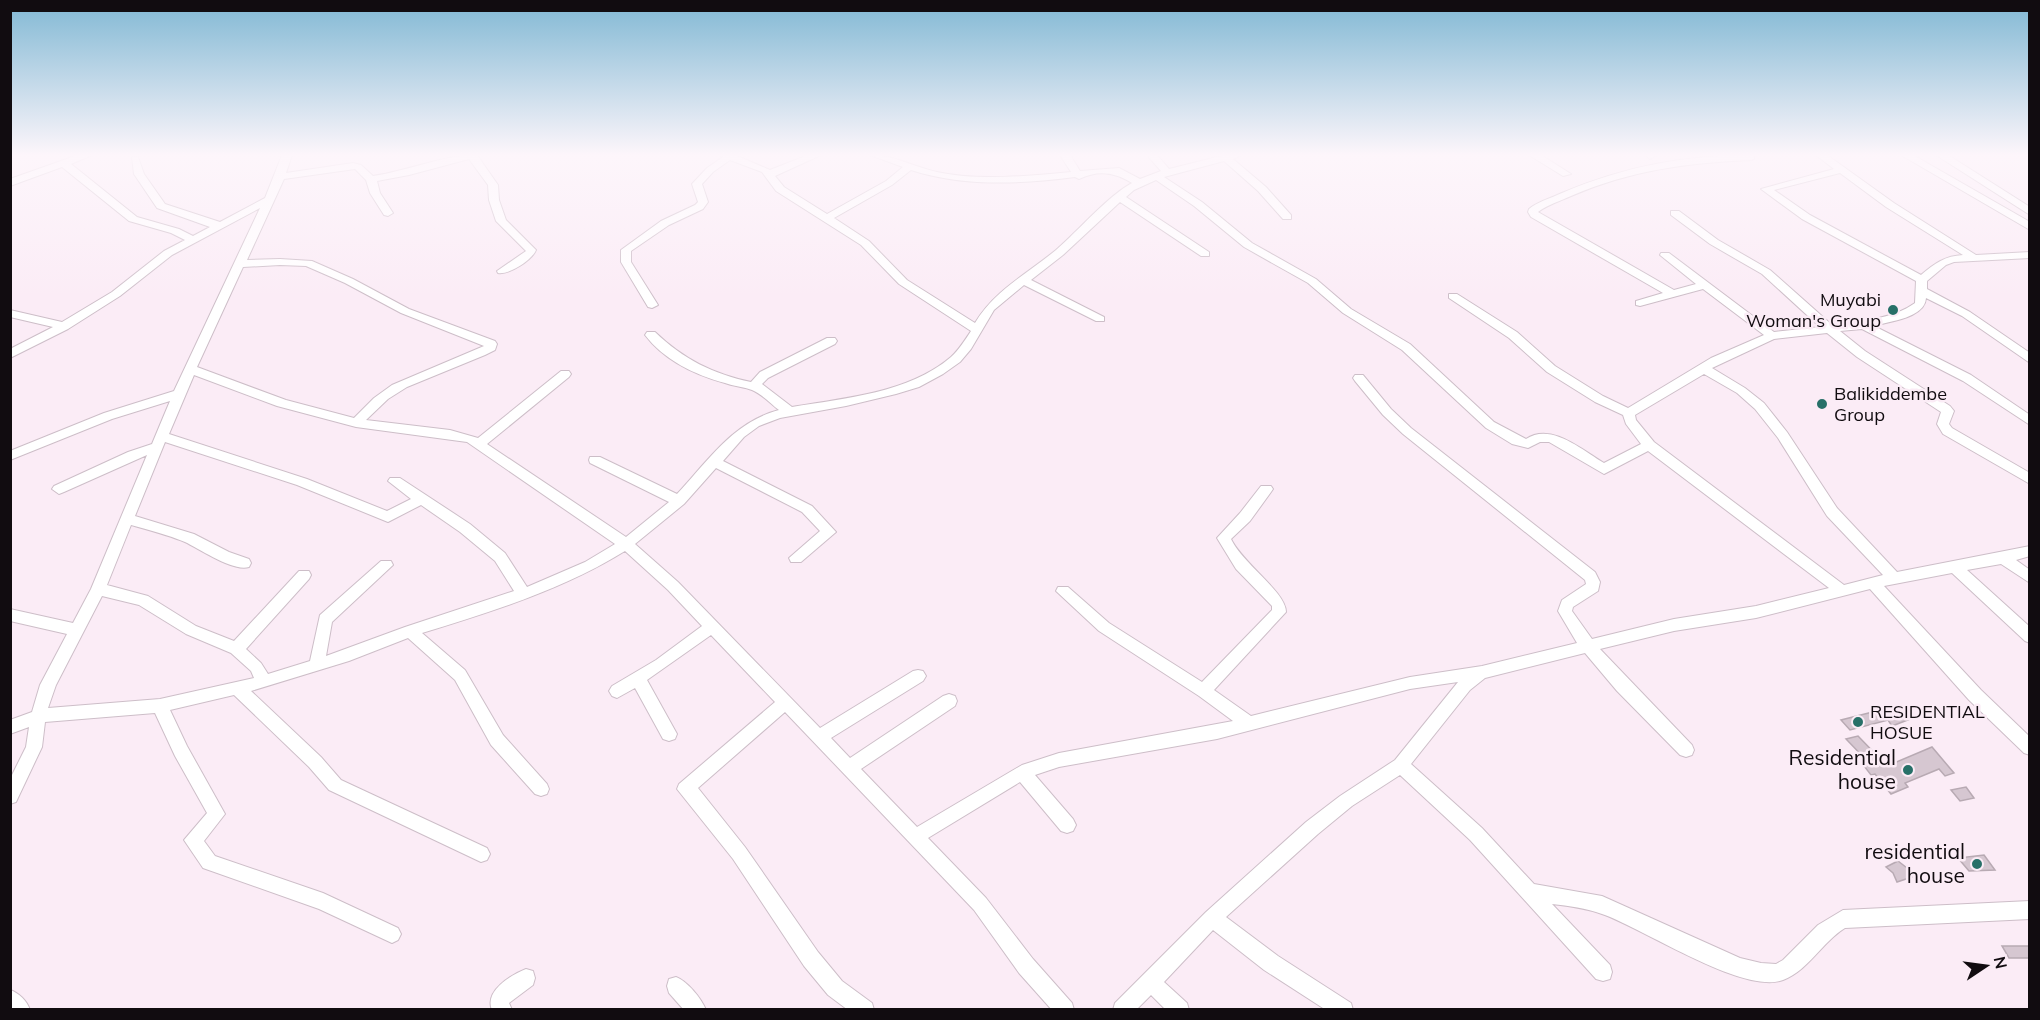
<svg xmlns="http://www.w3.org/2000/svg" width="2040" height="1020" font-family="Mulish,sans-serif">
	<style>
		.building { fill: #d6c7d1; stroke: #b8aab3; stroke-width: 1.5 }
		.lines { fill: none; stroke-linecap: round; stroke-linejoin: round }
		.minor-casing { stroke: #cdbec8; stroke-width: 2 }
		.minor { fill: #fff; fill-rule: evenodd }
		.poi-dot { fill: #277068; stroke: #fbecf6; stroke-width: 2 }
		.labels { text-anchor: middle; stroke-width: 5; stroke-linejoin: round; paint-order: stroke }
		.poi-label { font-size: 18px; fill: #110c10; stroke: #fbecf6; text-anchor: start }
		.near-poi-label { font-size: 21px; fill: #110c10; stroke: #fbecf6; text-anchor: end }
	</style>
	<rect width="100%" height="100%" fill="#fbecf6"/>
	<!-- building -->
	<g class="building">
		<polygon points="1900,705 1913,718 1892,726 1888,720 1850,730 1841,720"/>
		<polygon points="1858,736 1887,766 1932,747 1954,773 1945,776 1939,769 1905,783 1908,787 1891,794 1875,774 1871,775 1864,766 1870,764 1846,739"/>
		<polygon points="1966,787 1974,798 1960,801 1951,790"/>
		<polygon points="1984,855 1995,870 1969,871 1958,858"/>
		<polygon points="1898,861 1907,868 1912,877 1897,882 1893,873 1886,867"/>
		<polygon points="2002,946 2030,946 2030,958 2009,958"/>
	</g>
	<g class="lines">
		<!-- minor casing -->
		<g class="minor-casing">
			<g id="minor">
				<path d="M78,155H92L71,164L137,217L179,229L193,236L210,227L157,208L134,174L132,157H138L144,174L165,204L220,222L265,198L282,155H292L286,173L353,163L361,165L373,176C407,171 444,155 477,155L498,185L499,200L506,220L536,250C532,260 509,275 498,273L497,271L526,251L496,221L489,200L488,185L469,159L409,175L377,181L380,193L393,213L388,216L384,215L370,193L366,180L355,169L284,179L247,260L280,259L312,261L353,279L409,309L495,341L497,344L495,350L485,355L407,387L388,399L366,420L450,430L478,438L561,371H569L571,374L569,377L487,444L626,537L669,502L590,463L589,460L590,457H600L677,494C707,462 733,422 779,410C771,404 762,394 752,390C744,387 733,386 725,383C695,375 664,360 645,335L647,332H655C683,359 713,374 751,382L760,372L827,338H835L837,341L835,344L768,378L762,384L792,407C845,398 909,393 951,357C959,350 965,340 971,331L899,284L861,245L776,191L762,172L730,160L713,172L702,184L708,202L703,209L669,225L631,251V262L658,305L652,308L648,307L621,262V250L661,221L695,205L698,202L692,184L707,168L723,157L721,155H735L770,170L808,155H821L775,176L784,187L827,214L886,181L903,167L870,155C894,155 914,167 937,172C977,181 1031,176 1071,172L1060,155H1070L1080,171L1119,168L1140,179L1161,171L1147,155H1157L1169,169L1225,155H1242L1233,159L1266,187L1291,215V219H1283L1258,191L1224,161L1164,177L1202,202L1252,243L1316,279L1351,309L1410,344L1494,422L1526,439C1551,422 1582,450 1604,463L1641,444L1626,424L1623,415L1595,402L1547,372L1509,338L1449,298V294H1457L1517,332L1555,366L1603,396L1628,408L1711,358L1764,335L1703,289L1640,306L1636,305V301L1663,293L1531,217L1528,212L1529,209C1537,202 1551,198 1562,193C1625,166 1686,155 1754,155V159L1751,160C1686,163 1632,170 1571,196C1560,201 1547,205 1538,212L1674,290L1696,284L1660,255L1661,253H1669L1774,332L1820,327L1762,274L1710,244L1671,215V211H1679L1718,240L1770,270L1832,325C1858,322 1893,319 1915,303L1916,281L1802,219L1761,189L1834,169L1816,155H1827L1894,203L1976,255L2030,252V258L1954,262L1946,265L1927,281V289L1970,312L2030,353V363L1962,316L1926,298C1925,318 1890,321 1874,326L1971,375L2030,415V425L1963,381L1862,329L1840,331L1865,351L1950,406L1954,411L1949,424L1952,428L2030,473V484L1943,434L1937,424L1941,412L1857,357L1827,333L1774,339L1712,368L1745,388L1764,403L1787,432L1837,508L1897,572L2030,546V556L2016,560L2030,570V583L2001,564L1967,570L2030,627V643L2025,641L1952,573L1884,586L1981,690L2030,737V755L2024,753L1969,700L1870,589L1756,618L1674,631L1600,649L1692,745L1694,750L1692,755L1686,757L1680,755L1617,691L1585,653L1485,678L1470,690L1411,764L1482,828L1534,884L1602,896L1740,958L1761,963L1776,964L1783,960L1818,925L1843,910L2030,901V919L1845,928C1822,942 1809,970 1783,980C1743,995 1643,928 1602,914C1586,908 1569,906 1552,904L1610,965L1612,972L1610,979L1603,981L1596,979L1470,840L1400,775L1352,806L1318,834L1226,917L1278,956L1351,1003L1353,1010H1326L1264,970L1213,930L1164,982L1187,1003L1189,1010H1166L1151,995L1136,1010H1113L1115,1003L1206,912L1306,822L1340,796L1395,760L1458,682L1410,689L1217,739L1059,767L1035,775L1073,819L1076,825L1073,831L1067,833L1061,831L1020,782L928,838L986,898L1033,959L1072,1003L1074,1010H1052L1019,973L974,910L785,712L698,788L745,847L818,952L842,981L872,1003L874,1010H848L828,995L804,966L733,859L677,789L679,784L775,702L711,635L647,680L677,734L675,739L669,741L663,739L635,688L617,698L612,696L609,691L612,686L656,660L702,626L668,590L625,551C562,590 493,611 422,633L465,670L503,735L547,784L549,789L547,794L541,796L535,794L491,745L455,680L408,638L349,661L251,691L321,757L341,780L487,848L490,854L487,860L481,862L329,790L309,767L234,695L170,710L187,746L225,814L204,841L215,856L323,893L398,928L401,934L398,940L392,943L319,909L203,868L184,840L207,813L175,756L155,713L45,722L42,747L16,802L10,804V779L26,747L29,727L10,734V720L32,712L40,685L67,634L10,621V609L73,623L91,589L147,455L64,492L59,494L52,489L54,486L128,452L152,444L170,401L112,419L10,460V451L104,413L174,391L260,208L172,255L120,296L68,329L10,358V349L53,327L10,317V310L62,322L112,292L164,251L185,240L171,233L129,221L62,167L10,186V179ZM911,170C963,187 1021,184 1075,177L1079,179C1098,170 1114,172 1132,183C1108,196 1078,231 1056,250C1027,274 995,290 975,323L907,280L869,241L834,218L892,185ZM1840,173L1886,207L1963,255C1945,256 1935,263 1921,275L1810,215L1774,190ZM1156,180L1194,206L1244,247L1308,283L1343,313L1402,350L1486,428L1512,444L1528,448L1540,442H1549L1604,474L1648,451L1829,588L1756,606L1674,619L1592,639L1572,611L1573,607L1598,591L1600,582L1595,572L1411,428L1391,409L1363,375H1355L1353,378L1355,381L1383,415L1403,434L1585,580L1586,584L1562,600L1558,611L1577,643L1482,666L1410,677L1251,716L1214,690L1286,612C1286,592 1242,563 1231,539L1250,521L1271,492L1273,489L1271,486H1261L1240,513L1217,538L1236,569L1272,606V610L1202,682L1109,623L1068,587H1058L1056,591L1099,631L1199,696L1233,721L1059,753L1022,765L917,827L861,769L955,706L957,701L955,696L949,694L943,696L850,758L831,738L923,681L926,676L923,671L918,670L913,671L820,728L678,582L635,544L684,504L716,468L802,512L820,531L789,558L791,562H801L836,532L812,506L723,461L744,437L759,426L780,418L846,406L896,394L919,387L943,374L960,362L971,349L994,310L1024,285L1096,321H1104V317L1031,280L1063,255L1120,202L1201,256H1209V252L1126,197L1134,190ZM280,265L306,266L345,283L401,313L484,346L392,385L374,398L354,418L286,400L197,367L243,267ZM1704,374L1737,393L1755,409L1778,438L1827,516L1883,575L1844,585L1654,442L1636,420L1635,415ZM194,375L277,406L356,427L467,442L615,544L585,562L527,587L505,553L470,524L400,478H390L388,481L411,499L387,511L307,479L169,434ZM165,442L297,485L388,522L421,505L460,532L495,561L514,591L405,627L326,656L332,622L393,565L391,561H381L320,615L310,661L268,674L261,663L246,649L309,579L311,575L309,571H299L234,641L196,626L148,596L107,585L131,525C149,530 168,535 185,542C200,549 233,572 249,567L251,563L249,559L229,552L194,534L135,516ZM102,596L139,605L186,634L231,653L251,671L254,678L160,699L48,708L56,685Z"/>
				<polygon points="1529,155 1541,155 1571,174 1563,176"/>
				<polygon points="1646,155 1657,155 1650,159"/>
				<polygon points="1901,155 1913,155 2030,222 2030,230"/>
				<polygon points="1936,155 1948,155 2030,207 2030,215"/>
				<path d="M526,969L533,971L535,978L533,985L509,1003L512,1010H492C484,991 511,975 526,969Z"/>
				<path d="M676,977C688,982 701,998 706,1010H684L669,993L667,986L669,979Z"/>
				<path d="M10,990C19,993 27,1001 30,1010H10Z"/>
			</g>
		</g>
		<!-- minor -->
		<use href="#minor" class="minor"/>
	</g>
	<!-- sky -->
	<linearGradient id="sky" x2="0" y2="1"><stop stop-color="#81b8d4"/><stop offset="0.52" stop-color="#fdf6fb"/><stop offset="1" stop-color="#fdf6fb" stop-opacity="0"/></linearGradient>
	<rect width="2040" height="298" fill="url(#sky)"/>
	<!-- markers -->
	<g class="poi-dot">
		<circle cx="1893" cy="310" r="6"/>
		<circle cx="1822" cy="404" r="6"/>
		<circle cx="1858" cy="722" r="6"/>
		<circle cx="1908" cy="770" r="6"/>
		<circle cx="1977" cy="864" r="6"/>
	</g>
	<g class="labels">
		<!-- poi labels -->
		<g class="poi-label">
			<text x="1881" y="306" text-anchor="end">Muyabi<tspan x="1881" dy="21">Woman's Group</tspan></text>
			<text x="1834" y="400">Balikiddembe<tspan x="1834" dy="21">Group</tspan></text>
			<text x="1870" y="718">RESIDENTIAL<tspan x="1870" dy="21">HOSUE</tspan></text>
		</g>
		<!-- near-poi labels -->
		<g class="near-poi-label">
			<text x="1896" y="765">Residential<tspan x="1896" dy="24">house</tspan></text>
			<text x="1965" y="859">residential<tspan x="1965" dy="24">house</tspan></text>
		</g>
	</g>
	<!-- border -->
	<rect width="2040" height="1020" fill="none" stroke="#110c10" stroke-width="24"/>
	<!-- north arrow -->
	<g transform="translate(1986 966) rotate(77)" stroke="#fbecf6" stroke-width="4.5" paint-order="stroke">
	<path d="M0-4.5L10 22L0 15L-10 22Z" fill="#110c10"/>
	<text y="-9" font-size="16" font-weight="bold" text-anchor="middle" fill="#110c10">N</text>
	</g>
</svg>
